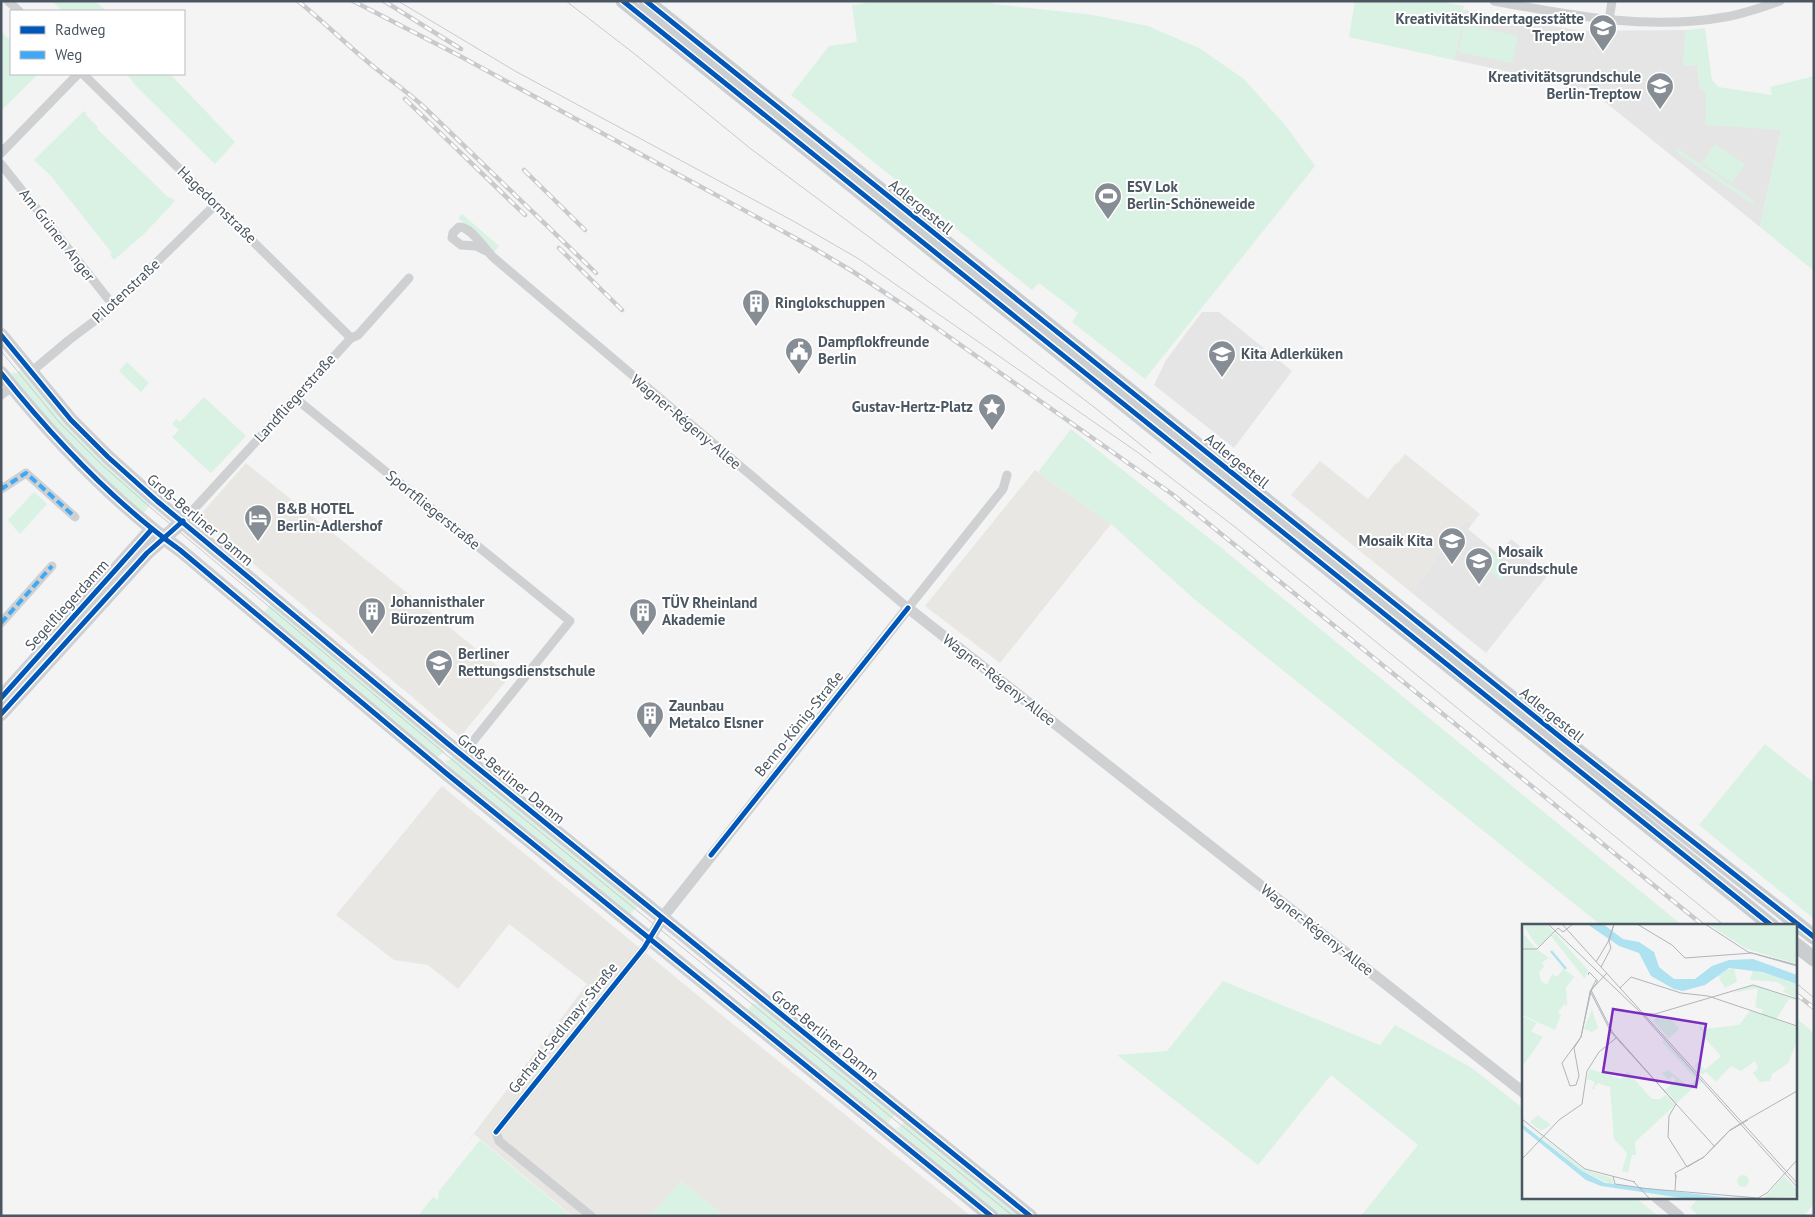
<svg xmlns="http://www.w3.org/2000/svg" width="1815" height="1217" font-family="'PT Sans',sans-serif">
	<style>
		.commercial { fill: #e8e7e3 }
		.education { fill: #e6e5e6 }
		.green { fill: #d9f2e3 }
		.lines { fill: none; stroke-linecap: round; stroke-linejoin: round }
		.minor { stroke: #ced0d2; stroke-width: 9 }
		.tertiary { stroke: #ced0d2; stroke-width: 11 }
		.secondary { stroke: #ced0d4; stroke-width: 14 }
		.primary { stroke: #caced1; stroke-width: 15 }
		.tram { stroke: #c9cacc; stroke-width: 1 }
		.rail-casing { stroke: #c9cacc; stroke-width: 4.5 }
		.rail { stroke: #fff; stroke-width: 2.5; stroke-dasharray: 8; stroke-linecap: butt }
		.quiet { stroke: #3fa9f5; stroke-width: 4; stroke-dasharray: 8 4; stroke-linecap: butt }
		.cycleway-casing { stroke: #fff; stroke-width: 8 }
		.cycleway { stroke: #0057b8; stroke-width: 5 }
		.labels { text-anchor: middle; stroke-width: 4; stroke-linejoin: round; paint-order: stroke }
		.poi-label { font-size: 15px; font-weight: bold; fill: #4a5661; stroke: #fff; text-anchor: start }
		.street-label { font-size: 15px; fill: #4a5661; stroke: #fff }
		.inset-river { fill: none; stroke: #aee2f0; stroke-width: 2.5 }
		.inset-road { fill: none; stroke: #b0b5b9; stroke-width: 1 }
		.view { fill: #7b2cbf; fill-opacity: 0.15; stroke: #7b2cbf; stroke-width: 2.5 }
		.inset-edge { fill: none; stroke: #4a5661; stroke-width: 2.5 }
	</style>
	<rect width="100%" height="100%" fill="#f4f4f4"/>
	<!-- commercial -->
	<g class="commercial">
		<polygon points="1405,454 1480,514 1472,524 1466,520 1442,550 1412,593 1291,495 1320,461 1368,499 1396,463 1397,464"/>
		<polygon points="246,463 510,676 460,737 201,520 201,514"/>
		<polygon points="1035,470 1111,524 1000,663 925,606"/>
		<polygon points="442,786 756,1043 971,1216 725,1216 681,1181 651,1216 572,1216 474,1134 459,1153 587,984 509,924 458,989 428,965 394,960 336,915"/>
	</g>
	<!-- education -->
	<g class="education">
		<polygon points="1465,10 1581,31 1686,30 1683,65 1697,66 1700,88 1706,93 1781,130 1760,227 1589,89 1580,87 1574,94 1560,83 1454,60"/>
		<polygon points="1202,312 1219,312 1292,371 1234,448 1154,385 1166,360"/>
		<polygon points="1466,520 1472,524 1468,529 1498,554 1511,539 1531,555 1527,559 1547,576 1486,653 1412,593 1442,550"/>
	</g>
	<!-- green -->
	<g class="green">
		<polygon points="52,1 95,1 106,11 62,11"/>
		<polygon points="879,1 993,1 993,4 1093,15 1148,26 1199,48 1244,79 1285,125 1315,166 1145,379 1072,322 1078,313 1039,283 1032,290 791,95 829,46 857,42 852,5"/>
		<polygon points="1355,1 1438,1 1464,6 1463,10 1465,10 1454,60 1349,37"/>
		<polygon points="1464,24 1518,36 1512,63 1458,52"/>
		<polygon points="1705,28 1712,80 1718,87 1772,95 1770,87 1814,76 1814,271 1760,227 1781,130 1705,125 1706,94 1702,89 1700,88 1697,66 1683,65 1686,30"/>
		<polygon points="1,31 11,41 11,74 38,74 1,111"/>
		<polygon points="126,74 170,74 235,142 215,164 132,82 133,81"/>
		<polygon points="84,111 87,114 86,115 98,127 97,129 169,198 170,197 175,201 146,232 114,260 110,255 112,253 51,176 34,160"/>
		<polygon points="1715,144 1745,164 1732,183 1702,163"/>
		<polygon points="1677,148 1754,201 1752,204 1675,151"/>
		<polygon points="462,214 499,246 493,253 483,239 458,218"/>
		<polygon points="127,362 149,383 141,392 119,371"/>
		<polygon points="23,368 152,502 143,514 83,459 10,378 13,375 11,372 17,373"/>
		<polygon points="204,397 246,436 211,473 172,437 179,430 172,424 176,419 180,422"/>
		<polygon points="1071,429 1219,546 1683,926 1602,926 1194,599 1111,524 1038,472"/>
		<polygon points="34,492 47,504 20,534 8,520"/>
		<polygon points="1487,549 1511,568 1501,580 1477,562"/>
		<polygon points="272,603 443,745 441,749 445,752 440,755 436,760 262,615"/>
		<polygon points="1765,744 1814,783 1814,919 1699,825"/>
		<polygon points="454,755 639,905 629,916 447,769 449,765 445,761 450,760"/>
		<polygon points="1223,981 1380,1045 1395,1025 1472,1068 1524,1109 1524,1198 1636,1198 1658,1216 1361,1216 1418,1145 1331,1075 1258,1165 1117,1055 1167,1051"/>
		<polygon points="753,1003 757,1005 759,1003 896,1113 886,1125 746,1012"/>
		<polygon points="1796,1018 1814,1033 1814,1204 1804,1216 1699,1216 1690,1208 1698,1198 1796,1198"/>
		<polygon points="905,1121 1022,1216 998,1216 897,1134 900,1131 896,1128 901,1126"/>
		<polygon points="480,1140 571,1216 418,1216 433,1197 438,1200 439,1191"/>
		<polygon points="681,1181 725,1216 651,1216"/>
	</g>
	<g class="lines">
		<!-- minor -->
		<g class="minor">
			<polyline points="8,1 19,11"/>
			<path d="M1494,1C1569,15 1648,31 1725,17C1744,14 1762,7 1780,1"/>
			<polyline points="1609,20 1612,1"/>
			<polyline points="83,74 351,338"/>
			<polyline points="1,153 78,74"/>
			<polyline points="1,164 113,305"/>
			<path d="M486,251L476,246L461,245L452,238L453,233L459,227C471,226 485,250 494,258L908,608L1003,489L1007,475"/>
			<polyline points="31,372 69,340 105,313 216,204"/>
			<polyline points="1,395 12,387"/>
			<polyline points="295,398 570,621 462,755"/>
			<polyline points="1,486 3,488 26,473 75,517"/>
			<polyline points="183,521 351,338 358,335 409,278"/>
			<polyline points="1,623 52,566"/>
			<polyline points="591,1216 499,1141 496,1132 644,948 650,939"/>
		</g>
		<!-- tertiary -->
		<g class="tertiary">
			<polyline points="650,939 662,918 908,608 1524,1093"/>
			<polyline points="1657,1198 1679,1216"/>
		</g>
		<!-- secondary -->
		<g class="secondary">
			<polyline points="1,335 71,420 108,457 157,501 447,743 1030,1216"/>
			<path d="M1,373C54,439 112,501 180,550L447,774L991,1216"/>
			<polyline points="1,698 152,529"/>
			<polyline points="1,714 147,553 183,521"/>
		</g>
		<!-- primary -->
		<g class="primary">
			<polyline points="623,1 1772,926"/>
			<polyline points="646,1 1564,740 1814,937"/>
			<polyline points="1796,945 1814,959"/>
		</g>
		<!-- tram -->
		<g class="tram">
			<polyline points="398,1 515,71 795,222 859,259 1140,454 1235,527 1725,926"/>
			<polyline points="566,1 636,55 751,149 967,310 1094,407 1151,453"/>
			<polyline points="1,351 59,422 101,464 151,508 480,783 1013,1216"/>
			<polyline points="1796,983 1814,998"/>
		</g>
		<!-- rail casing -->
		<g class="rail-casing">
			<g id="rail">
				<path d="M298,1C324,22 348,46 374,67C391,81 409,93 425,108L596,273"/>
				<polyline points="353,1 458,55 810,246 852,271 911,310 1172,494 1704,926"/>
				<polyline points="384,1 461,49"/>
				<polyline points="405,99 525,215"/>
				<polyline points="524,170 585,230"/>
				<polyline points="559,248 622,310"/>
				<polyline points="1796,994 1814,1008"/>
			</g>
		</g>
		<!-- rail -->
		<use href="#rail" class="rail"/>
		<!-- quiet -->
		<g class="quiet">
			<polyline points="1,486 3,488 26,473 75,517"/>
			<polyline points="1,623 52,566"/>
		</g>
		<!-- cycleway casing -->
		<g class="cycleway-casing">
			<g id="cycleway">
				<polyline points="623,1 1772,926"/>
				<polyline points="646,1 1564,740 1814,937"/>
				<polyline points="1,335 71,420 108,457 157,501 447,743 1030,1216"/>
				<path d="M1,373C54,439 112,501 180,550L447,774L991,1216"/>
				<polyline points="1,698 152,529"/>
				<polyline points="1,714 147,553 183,521"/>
				<polyline points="711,855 908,608"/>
				<polyline points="496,1132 644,948 662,918"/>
			</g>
		</g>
		<!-- cycleway -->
		<use href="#cycleway" class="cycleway"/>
	</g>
	<!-- icons -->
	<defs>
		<g id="school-pin" transform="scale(1.4375)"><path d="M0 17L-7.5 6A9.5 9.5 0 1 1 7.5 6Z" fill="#868d94" stroke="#fff"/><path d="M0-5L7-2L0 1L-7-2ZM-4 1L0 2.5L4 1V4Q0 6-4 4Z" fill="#fff"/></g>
		<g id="stadium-pin" transform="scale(1.4375)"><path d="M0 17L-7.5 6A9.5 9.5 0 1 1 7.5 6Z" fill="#868d94" stroke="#fff"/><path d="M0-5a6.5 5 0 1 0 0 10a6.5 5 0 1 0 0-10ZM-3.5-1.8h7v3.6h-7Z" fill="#fff"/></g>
		<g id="building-pin" transform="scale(1.4375)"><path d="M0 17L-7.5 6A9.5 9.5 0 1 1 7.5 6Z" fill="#868d94" stroke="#fff"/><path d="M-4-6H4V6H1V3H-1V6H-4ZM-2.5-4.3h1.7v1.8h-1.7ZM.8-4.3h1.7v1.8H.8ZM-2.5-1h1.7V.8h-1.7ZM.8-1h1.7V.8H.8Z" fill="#fff"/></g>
		<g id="civic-pin" transform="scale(1.4375)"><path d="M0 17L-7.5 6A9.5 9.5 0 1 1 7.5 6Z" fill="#868d94" stroke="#fff"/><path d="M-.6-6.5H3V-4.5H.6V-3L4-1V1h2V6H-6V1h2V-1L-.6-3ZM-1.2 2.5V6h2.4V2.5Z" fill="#fff"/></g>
		<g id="sight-pin" transform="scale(1.4375)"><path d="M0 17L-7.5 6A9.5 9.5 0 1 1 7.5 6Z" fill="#868d94" stroke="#fff"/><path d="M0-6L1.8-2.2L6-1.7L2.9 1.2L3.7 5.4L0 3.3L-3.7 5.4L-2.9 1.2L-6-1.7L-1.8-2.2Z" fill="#fff"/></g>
		<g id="hotel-pin" transform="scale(1.4375)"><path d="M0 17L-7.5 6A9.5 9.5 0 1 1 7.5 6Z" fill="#868d94" stroke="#fff"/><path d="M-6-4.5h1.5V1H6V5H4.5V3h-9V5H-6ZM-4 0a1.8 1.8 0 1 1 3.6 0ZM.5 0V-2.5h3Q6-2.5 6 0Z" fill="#fff"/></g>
	</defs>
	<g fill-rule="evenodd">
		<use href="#school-pin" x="1603" y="28"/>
		<use href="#school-pin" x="1660" y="86"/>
		<use href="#stadium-pin" x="1108" y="196"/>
		<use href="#building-pin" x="756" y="303"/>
		<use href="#civic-pin" x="799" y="351"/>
		<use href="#school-pin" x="1222" y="354"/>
		<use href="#sight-pin" x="992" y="407"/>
		<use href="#hotel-pin" x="258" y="518"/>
		<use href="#school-pin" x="1452" y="541"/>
		<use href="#school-pin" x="1479" y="561"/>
		<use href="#building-pin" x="372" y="611"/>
		<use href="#building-pin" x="643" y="612"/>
		<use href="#school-pin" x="439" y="663"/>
		<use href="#building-pin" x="650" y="715"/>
	</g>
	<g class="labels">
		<!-- poi labels -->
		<g class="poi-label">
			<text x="1584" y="24" text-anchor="end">KreativitätsKindertagesstätte<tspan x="1584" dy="17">Treptow</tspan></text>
			<text x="1641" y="82" text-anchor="end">Kreativitätsgrundschule<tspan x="1641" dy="17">Berlin-Treptow</tspan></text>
			<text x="1127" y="192">ESV Lok<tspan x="1127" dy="17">Berlin-Schöneweide</tspan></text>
			<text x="775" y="308">Ringlokschuppen</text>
			<text x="818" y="347">Dampflokfreunde<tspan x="818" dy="17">Berlin</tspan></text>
			<text x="1241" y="359">Kita Adlerküken</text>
			<text x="973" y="412" text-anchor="end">Gustav-Hertz-Platz</text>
			<text x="277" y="514">B&amp;B HOTEL<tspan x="277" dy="17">Berlin-Adlershof</tspan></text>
			<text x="1433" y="546" text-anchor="end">Mosaik Kita</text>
			<text x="1498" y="557">Mosaik<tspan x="1498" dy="17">Grundschule</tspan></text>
			<text x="391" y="607">Johannisthaler<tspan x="391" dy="17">Bürozentrum</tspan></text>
			<text x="662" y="608">TÜV Rheinland<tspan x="662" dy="17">Akademie</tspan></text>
			<text x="458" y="659">Berliner<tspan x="458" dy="17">Rettungsdienstschule</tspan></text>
			<text x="669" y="711">Zaunbau<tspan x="669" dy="17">Metalco Elsner</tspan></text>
		</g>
		<!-- street labels -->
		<g class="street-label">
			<text transform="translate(217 205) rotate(44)" y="5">Hagedornstraße</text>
			<text transform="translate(921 207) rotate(39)" y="5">Adlergestell</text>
			<text transform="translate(57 235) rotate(52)" y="5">Am Grünen Anger</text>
			<text transform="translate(126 291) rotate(-43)" y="5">Pilotenstraße</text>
			<text transform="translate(295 398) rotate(-48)" y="5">Landfliegerstraße</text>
			<text transform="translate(686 422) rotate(40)" y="5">Wagner-Régeny-Allee</text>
			<text transform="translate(1237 461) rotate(39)" y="5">Adlergestell</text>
			<text transform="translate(433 510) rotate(39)" y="5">Sportfliegerstraße</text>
			<text transform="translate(200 520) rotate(40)" y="5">Groß-Berliner Damm</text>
			<text transform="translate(67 605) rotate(-48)" y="5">Segelfliegerdamm</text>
			<text transform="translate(999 680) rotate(38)" y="5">Wagner-Régeny-Allee</text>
			<text transform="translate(1552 715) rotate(39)" y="5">Adlergestell</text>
			<text transform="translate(799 724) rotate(-51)" y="5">Benno-König-Straße</text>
			<text transform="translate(511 779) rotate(39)" y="5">Groß-Berliner Damm</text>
			<text transform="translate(1317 930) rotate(38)" y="5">Wagner-Régeny-Allee</text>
			<text transform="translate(563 1028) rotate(-51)" y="5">Gerhard-Sedlmayr-Straße</text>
			<text transform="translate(825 1035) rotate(39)" y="5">Groß-Berliner Damm</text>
		</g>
	</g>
	<!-- overview -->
	<g transform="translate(1522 924)">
		<rect width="275" height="275" fill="#f4f4f4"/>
		<path d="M0,0H24L32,8L16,23ZM186,0H275V40L225,25ZM33,9L66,46L63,55L29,12ZM3,11L13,24L32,37L26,34L20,39L22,42L17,49L19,57L25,61L30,50L35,53L41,45L32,38L58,57L52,53L44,64L45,82L42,80L36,89L39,91L33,106L0,91V12ZM212,44L215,58L203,64L197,54L200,52L195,53L203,46ZM231,46L275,60V74L261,68L263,64L272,69L255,58L228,56ZM227,62H236L275,76L267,75L254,95L275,103V117L266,139L250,150L248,157L238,158L231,149L236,144L233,137L219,147L209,142L194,158L184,148L180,151L172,142L176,138L183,146L199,132L180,111L181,107L178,106L177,101L181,105L217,101L228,87L239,90L241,86L233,83L236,64L211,69ZM70,85L76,104L70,108L62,105ZM0,92L15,99L9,107L21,113L0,143ZM135,93L150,96L157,105L147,114L131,97ZM142,116L180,158L171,165L168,162L174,155L140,118ZM68,145L99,155L106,148L130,175H138L144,171L153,181L113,218L114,231H110L106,249L100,247L105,229L92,215L88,163L75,159L76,167L75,161H73L72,165H70L73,158L65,155ZM146,146L170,165L155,179L143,166L154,156L151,152L146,156L140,149ZM16,191L29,201L19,207L8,198ZM0,197L63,246L90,254L92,262L60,247ZM215 257a6 6 0 1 1 12 0a6 6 0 1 1-12 0ZM262,252L275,266V272L241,275Z" fill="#d9f2e3"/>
		<path d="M65,0H81L101,15L117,18L132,28L137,43L152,55H173L190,42L207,36L231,35L275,51V60L240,48L207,44L183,61L161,67L152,65L129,52L117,29L97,22ZM0,200L60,247L83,259L217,275L160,274L79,262L64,256L2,206Z" fill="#aee2f0"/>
		<path class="inset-river" d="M29,27L44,45"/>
		<path class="inset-road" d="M26,0L118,88L275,263M40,0L275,259M115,0L150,21L163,34L230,29L275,41M183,0L226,28L275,42M0,25H15L36,4L41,8L51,0M74,38L86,18L92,0M79,43L89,24L87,17L92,0M85,49L68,67L89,108L193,223M66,51L67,48L75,56V59L74,60L69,67L59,113L52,124L57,152L54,161L48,162L40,139L59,113L68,68L74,56M98,64L109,53L159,69L186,72L275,102M69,66L91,109L154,180L147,192L146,213L165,243L182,233L207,207L226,196M117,89L133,90L231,61L275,75M0,195L63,245L113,258M221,198L275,167M0,235L37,196L60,180L65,147L77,128L94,114M91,252L93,260L120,264M154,254L153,249L182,233L208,206L221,198M111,257L128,275M117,264L236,274L245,269L275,236M153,267L154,251"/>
		<path class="view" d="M91,85L184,100L174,163L81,148Z"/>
		<rect width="275" height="275" class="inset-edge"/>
	</g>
	<!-- border -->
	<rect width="1815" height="1217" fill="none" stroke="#4a5661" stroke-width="5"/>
	<!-- legend -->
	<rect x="10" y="10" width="175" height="65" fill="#ffffff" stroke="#b7bbc0"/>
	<rect x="20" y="26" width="25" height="8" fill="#0057b8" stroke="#b7bbc0"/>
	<text x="55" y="35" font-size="15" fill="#4a5661">Radweg</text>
	<rect x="20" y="51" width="25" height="8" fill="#3fa9f5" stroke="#b7bbc0"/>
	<text x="55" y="60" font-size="15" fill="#4a5661">Weg</text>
</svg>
